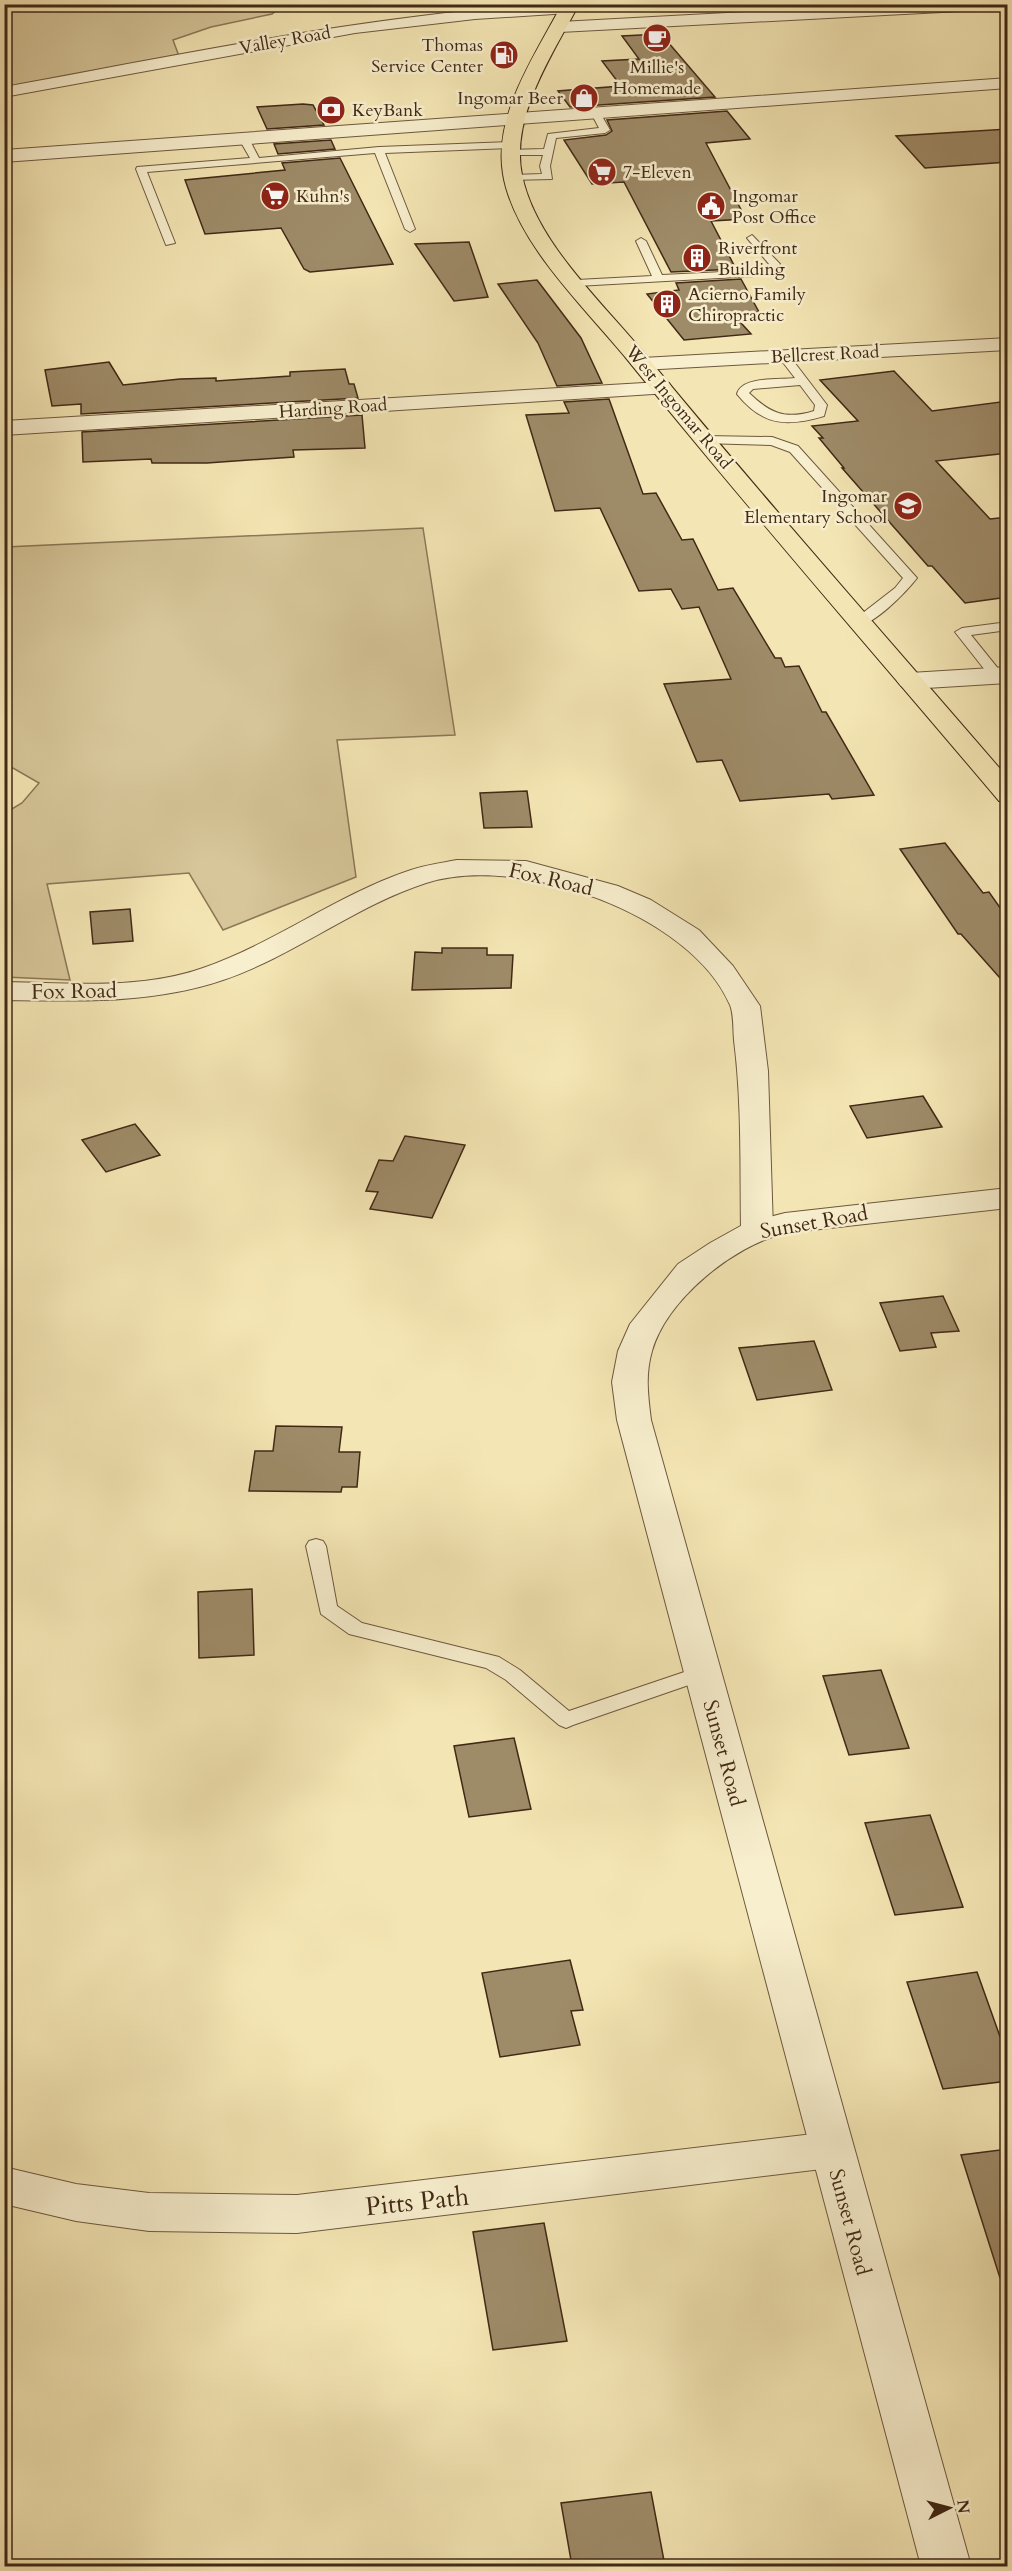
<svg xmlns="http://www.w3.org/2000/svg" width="1012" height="2571" font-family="Cardo,serif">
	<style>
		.green { fill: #d6c699; stroke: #8c7858; stroke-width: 1.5 }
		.building { fill: #9e8b68; stroke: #412916; stroke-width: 1.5 }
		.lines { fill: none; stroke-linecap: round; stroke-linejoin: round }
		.service-casing { stroke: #6e583e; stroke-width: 2 }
		.minor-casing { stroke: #6e583e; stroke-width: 2 }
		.tertiary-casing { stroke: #6e583e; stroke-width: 2 }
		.primary-casing { stroke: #412916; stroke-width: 2 }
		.service { fill: #f8efce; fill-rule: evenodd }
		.minor { fill: #f8efce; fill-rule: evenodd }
		.tertiary { fill: #f8efce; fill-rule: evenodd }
		.primary { fill: #f4e6b4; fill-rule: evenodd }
		.labels { text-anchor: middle; stroke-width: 5; stroke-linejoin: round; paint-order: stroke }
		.far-street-label { font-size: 18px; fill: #412916; stroke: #f8efce }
		.far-poi-label { font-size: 18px; fill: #412916; stroke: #f8efce; text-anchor: start }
		.street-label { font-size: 21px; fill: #412916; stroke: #f8efce }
		.near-street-label { font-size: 26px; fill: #412916; stroke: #f8efce }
	</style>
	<rect width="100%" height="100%" fill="#f4e6b4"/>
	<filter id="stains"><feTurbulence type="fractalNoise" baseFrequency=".00333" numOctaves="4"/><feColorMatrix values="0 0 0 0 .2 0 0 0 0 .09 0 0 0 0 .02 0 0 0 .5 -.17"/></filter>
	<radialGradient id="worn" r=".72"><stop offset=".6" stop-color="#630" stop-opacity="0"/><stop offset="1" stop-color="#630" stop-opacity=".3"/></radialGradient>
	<!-- green -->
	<g class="green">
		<polygon points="4,5 283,5 272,14 211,27 173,40 180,59 5,92"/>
		<polygon points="423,528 455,735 337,740 356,877 223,930 189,873 47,884 70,980 5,977 5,813 22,803 39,783 13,768 5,769 5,547"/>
	</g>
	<!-- building -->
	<g class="building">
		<polygon points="661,34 715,97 570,107 558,91 621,86 602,61 639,59 622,36"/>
		<polygon points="303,104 313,105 324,125 267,129 257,107"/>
		<polygon points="727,111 750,139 706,143 746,219 711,221 736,269 671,272 624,182 592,184 564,140 606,135 612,131 607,120"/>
		<polygon points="1008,129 1008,162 925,168 896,136"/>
		<polygon points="331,140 335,149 278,154 274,144"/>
		<polygon points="340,158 393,264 310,272 304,269 281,228 205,234 185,180 285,170 282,163"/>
		<polygon points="469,242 488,297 454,301 415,244"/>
		<polygon points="741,279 759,312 732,313 751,334 684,340 647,294 679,290 676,283"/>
		<polygon points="537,280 581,338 602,383 557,386 538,343 498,284"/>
		<polygon points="109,362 123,385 180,379 216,378 216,381 290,376 290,372 345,369 349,384 354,384 358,398 81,414 81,404 52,406 45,370"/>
		<polygon points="894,371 932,411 1008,401 1008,453 936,461 990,519 1008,517 1008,597 965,603 932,566 928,566 842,468 844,468 819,438 823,438 812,426 858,421 820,380"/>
		<polygon points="609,399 643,494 656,493 682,540 693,539 718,590 733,588 775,658 781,658 785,667 799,666 822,712 826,712 874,795 832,799 829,794 740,801 722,760 697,762 664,684 731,679 699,607 682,609 671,589 639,591 600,508 555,511 526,415 569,413 564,402"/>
		<polygon points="362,415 365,448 293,450 294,457 207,463 152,463 151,459 83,462 82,432"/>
		<polygon points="527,791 532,827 484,828 480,793"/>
		<polygon points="945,843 983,893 989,892 1008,919 1008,987 961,934 958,934 900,849"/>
		<polygon points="130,909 133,941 93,944 90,912"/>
		<polygon points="442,948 487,948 487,955 513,955 511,988 412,990 415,952 442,953"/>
		<polygon points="923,1096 942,1127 867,1138 850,1106"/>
		<polygon points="135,1124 160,1155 106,1172 82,1140"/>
		<polygon points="405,1136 465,1145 432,1218 370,1209 378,1192 366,1191 379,1160 393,1161"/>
		<polygon points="943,1296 959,1331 931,1333 936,1347 900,1351 880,1303"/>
		<polygon points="814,1341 832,1390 757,1400 739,1348"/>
		<polygon points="276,1426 342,1427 339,1452 360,1452 357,1487 342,1487 341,1492 249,1491 255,1451 273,1451"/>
		<polygon points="252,1589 254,1655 199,1658 198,1592"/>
		<polygon points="881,1670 909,1748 849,1755 823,1676"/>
		<polygon points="514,1738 531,1809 469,1817 454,1746"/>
		<polygon points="930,1815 963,1907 895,1915 865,1823"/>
		<polygon points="570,1960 583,2010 571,2011 580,2045 500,2057 482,1973"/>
		<polygon points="977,1972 1008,2059 1008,2081 943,2089 907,1982"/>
		<polygon points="1008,2149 1008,2277 1000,2278 961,2155"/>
		<polygon points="544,2223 567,2341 493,2350 473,2232"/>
		<polygon points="651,2492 665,2566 572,2566 561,2503"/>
	</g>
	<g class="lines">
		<!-- service casing -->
		<g class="service-casing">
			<g id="service">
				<polygon points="596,110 599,111 610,130 605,133 556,138 550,166 552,179 509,180 509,176 513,175 542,174 540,166 543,155 510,155 505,152 506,150 544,149 548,134 599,128 591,113"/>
				<polygon points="244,136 248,137 259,158 379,147 511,142 516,145 511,148 385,153 415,229 410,232 405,229 375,153 147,172 175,243 166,245 136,169 137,167 250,158 239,139"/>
				<polygon points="752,235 780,264 772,275 577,286 572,283 577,280 652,276 636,241 641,238 646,241 662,275 765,270 769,264 747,238"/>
				<path d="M784,353L788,354L827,405L824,416C787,427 763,426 737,394C741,376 780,380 795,378L778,356ZM800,385L815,405L814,411C785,420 770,413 749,393L753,389Z"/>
				<path d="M705,436L772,437L798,446L917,578C907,591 871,629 855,625V619L895,588L903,578L790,452L771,445L701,443L699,440Z"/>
				<polygon points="1008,622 1008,630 971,635 1004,676 997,680 992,679 955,632 962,628"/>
				<polygon points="316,1539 323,1541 326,1546 337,1606 362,1623 499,1657 520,1670 569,1711 702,1666 709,1668 712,1673 709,1678 573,1725 566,1728 559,1725 506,1680 486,1668 349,1634 321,1614 306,1546 309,1541"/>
			</g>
		</g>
		<!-- minor casing -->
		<g class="minor-casing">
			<g id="minor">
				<path d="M546,4H575L577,8L569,13L475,19L355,33L4,97V87C184,54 363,16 546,4Z"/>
				<polygon points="894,4 1007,4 999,9 560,32 552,27 560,22"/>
				<polygon points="1008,78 1008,88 4,162 4,150"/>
				<polygon points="661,382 669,383 672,388 669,393 4,435 4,421"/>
				<polygon points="1008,667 1008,683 910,689 901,686 897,681 901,676 910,673"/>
				<path d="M457,860L526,861L618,886L651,900L699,930L733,966L760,1006L768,1071L773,1230L768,1237L757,1240L746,1237L741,1230C740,1167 742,1103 734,1040C733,1030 734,1015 730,1005C691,913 517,853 426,883C355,906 294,956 223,980C152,1004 78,1001 4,1000V982C70,983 140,990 203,968C275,943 337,895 408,871C424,865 441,863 457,860Z"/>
				<polygon points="830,2132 846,2137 852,2150 846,2163 830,2168 297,2233 149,2231 76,2221 4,2204 4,2167 76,2184 149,2193 297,2195"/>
			</g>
		</g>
		<!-- tertiary casing -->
		<g class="tertiary-casing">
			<g id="tertiary">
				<polygon points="1008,338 1008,350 642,370 635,368 631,364 635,360 642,358"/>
				<path d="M1008,1188V1208L785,1233C733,1246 667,1299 652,1351C645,1375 648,1396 651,1420L971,2566H921L617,1420L612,1382L618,1351L630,1324L678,1264L710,1243L746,1223L785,1213Z"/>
			</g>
		</g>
		<!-- primary casing -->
		<g class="primary-casing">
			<path id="primary" d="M562,4H579C553,54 510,116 522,175C535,241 602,302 643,352C762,497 886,636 1008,778V803L999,801C874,653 747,508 626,358C584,307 514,241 503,174C493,114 536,54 562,4Z"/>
		</g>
		<!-- service -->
		<use href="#service" class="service"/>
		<!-- minor -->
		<use href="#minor" class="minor"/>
		<!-- tertiary -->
		<use href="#tertiary" class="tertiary"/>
		<!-- primary -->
		<use href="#primary" class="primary"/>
	</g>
	<!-- icons -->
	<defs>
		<g id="cafe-disc" transform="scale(1.5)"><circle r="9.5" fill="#8f2418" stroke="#f8efce"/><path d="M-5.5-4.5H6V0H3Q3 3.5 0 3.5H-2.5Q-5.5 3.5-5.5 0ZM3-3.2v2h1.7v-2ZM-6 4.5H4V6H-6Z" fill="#fff"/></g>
		<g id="fuel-disc" transform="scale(1.5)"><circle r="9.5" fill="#8f2418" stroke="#f8efce"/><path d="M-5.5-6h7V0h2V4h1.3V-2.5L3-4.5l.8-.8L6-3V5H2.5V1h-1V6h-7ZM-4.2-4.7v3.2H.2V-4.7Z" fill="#fff"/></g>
		<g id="shop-disc" transform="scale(1.5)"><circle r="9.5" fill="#8f2418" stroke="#f8efce"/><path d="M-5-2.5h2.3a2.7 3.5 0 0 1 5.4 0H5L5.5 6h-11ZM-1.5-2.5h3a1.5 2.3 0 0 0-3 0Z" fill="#fff"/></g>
		<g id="bank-disc" transform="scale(1.5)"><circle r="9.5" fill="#8f2418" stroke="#f8efce"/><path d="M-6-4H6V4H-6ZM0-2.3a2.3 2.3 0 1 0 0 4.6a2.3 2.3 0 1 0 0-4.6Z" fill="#fff"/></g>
		<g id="supermarket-disc" transform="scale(1.5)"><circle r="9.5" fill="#8f2418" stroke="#f8efce"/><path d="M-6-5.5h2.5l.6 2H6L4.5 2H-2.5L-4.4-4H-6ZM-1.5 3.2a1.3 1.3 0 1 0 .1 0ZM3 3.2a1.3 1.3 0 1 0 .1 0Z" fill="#fff"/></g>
		<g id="civic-disc" transform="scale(1.5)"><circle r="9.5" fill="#8f2418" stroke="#f8efce"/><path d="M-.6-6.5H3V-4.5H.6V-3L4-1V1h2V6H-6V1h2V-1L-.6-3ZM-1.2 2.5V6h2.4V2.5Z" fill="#fff"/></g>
		<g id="building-disc" transform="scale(1.5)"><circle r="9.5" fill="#8f2418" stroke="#f8efce"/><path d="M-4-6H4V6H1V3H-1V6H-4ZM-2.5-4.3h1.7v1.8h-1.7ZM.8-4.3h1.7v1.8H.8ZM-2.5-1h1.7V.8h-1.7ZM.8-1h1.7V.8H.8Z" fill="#fff"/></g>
		<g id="school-disc" transform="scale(1.5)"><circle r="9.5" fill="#8f2418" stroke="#f8efce"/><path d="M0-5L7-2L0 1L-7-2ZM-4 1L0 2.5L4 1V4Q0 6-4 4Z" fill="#fff"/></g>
	</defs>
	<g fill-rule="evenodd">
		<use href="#cafe-disc" x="657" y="38"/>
		<use href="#fuel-disc" x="504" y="55"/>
		<use href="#shop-disc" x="584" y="98"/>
		<use href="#bank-disc" x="331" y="110"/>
		<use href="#supermarket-disc" x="602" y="172"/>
		<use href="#supermarket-disc" x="275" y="196"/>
		<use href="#civic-disc" x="711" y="206"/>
		<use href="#building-disc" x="697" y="258"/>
		<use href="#building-disc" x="667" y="304"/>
		<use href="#school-disc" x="908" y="506"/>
	</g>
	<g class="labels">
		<!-- far-street labels -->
		<g class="far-street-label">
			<text transform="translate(285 40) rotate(-10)" y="6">Valley Road</text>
			<text transform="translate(825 354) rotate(-3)" y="6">Bellcrest Road</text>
			<text transform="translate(679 407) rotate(50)" y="6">West Ingomar Road</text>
			<text transform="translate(333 408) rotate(-4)" y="6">Harding Road</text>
		</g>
		<!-- far-poi labels -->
		<g class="far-poi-label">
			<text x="483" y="51" text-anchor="end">Thomas<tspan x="483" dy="21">Service Center</tspan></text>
			<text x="657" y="73" text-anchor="middle">Millie's<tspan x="657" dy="21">Homemade</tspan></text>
			<text x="563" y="104" text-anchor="end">Ingomar Beer</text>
			<text x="352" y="116">KeyBank</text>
			<text x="623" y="178">7-Eleven</text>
			<text x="296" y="202">Kuhn's</text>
			<text x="732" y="202">Ingomar<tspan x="732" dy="21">Post Office</tspan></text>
			<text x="718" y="254">Riverfront<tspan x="718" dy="21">Building</tspan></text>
			<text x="688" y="300">Acierno Family<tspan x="688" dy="21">Chiropractic</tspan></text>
			<text x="887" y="502" text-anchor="end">Ingomar<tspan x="887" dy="21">Elementary School</tspan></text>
		</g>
		<!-- street labels -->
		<g class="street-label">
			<text transform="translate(551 879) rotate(13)" y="7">Fox Road</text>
			<text transform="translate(74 991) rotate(-1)" y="7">Fox Road</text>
			<text transform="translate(814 1222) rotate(-10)" y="7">Sunset Road</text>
			<text transform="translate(724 1753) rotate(75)" y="7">Sunset Road</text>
			<text transform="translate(850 2222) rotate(75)" y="7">Sunset Road</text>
		</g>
		<!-- near-street labels -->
		<g class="near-street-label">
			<text transform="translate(417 2201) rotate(-6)" y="9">Pitts Path</text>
		</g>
	</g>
	<!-- margin -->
	<rect width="1012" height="2571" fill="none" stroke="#f4e6b4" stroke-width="24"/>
	<rect x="6" y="6" width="1000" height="2559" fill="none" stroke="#412916" stroke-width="3"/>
	<rect x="12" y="12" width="988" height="2547" fill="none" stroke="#412916" stroke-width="1.5"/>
	<!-- north arrow -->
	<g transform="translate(949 2508) rotate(84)" stroke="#f8efce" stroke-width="4.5" paint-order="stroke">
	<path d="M0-4.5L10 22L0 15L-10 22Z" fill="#412916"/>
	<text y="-9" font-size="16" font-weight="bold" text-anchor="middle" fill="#412916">N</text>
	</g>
	<rect width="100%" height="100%" filter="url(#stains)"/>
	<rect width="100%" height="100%" fill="url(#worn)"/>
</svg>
